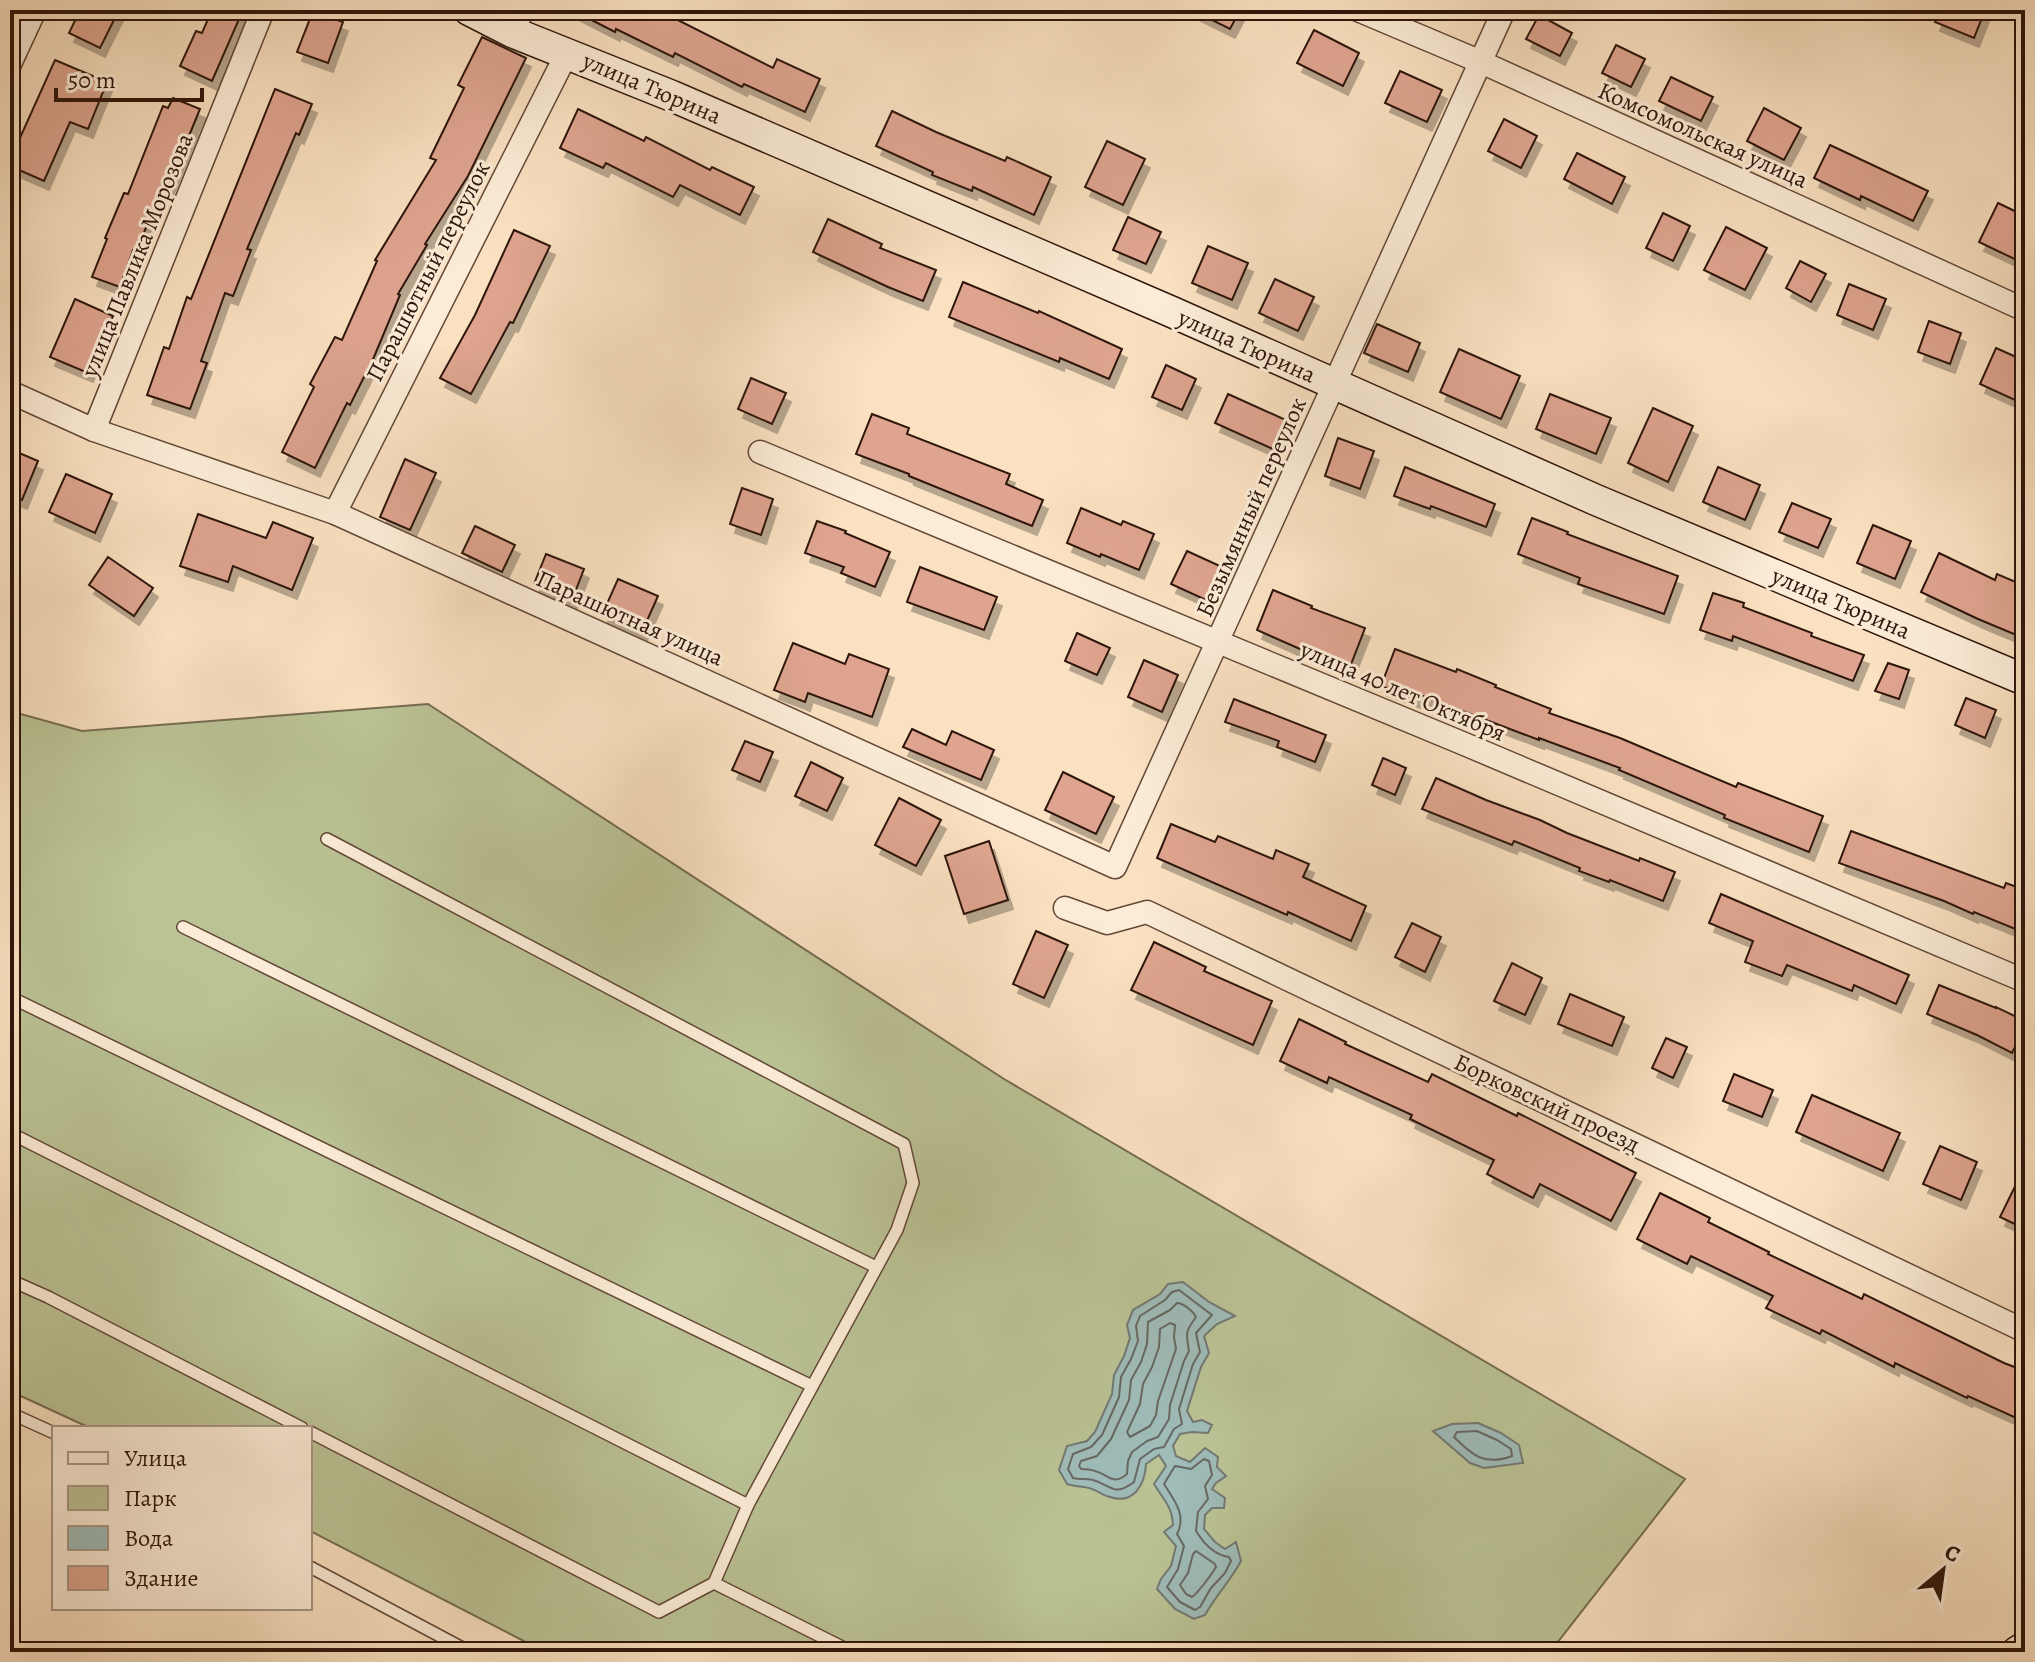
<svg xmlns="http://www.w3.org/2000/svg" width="2035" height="1662" font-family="Alegreya,serif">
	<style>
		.green { fill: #bbc395; stroke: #756c50; stroke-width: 2 }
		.water { fill: #9fbcb9; stroke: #727973; stroke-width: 2 }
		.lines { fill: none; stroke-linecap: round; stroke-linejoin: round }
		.shore { stroke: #676862; stroke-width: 2 }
		.building { fill: #dea48f; stroke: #2f150b; stroke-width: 2; filter: url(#shadow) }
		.lane-casing { stroke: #624838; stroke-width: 14 }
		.street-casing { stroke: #624838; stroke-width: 25 }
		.secondary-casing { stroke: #2f150b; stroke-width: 33 }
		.lane { stroke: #fcecd7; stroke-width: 11 }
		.street { stroke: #fcecd7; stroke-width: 22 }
		.secondary { stroke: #fcecd7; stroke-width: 30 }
		.labels { text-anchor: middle; stroke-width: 6; stroke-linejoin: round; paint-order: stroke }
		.street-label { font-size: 24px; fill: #2f150b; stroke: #fcecd7 }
	</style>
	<defs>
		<filter id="shadow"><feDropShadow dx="5" dy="9" stdDeviation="0" flood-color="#0004"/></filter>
	</defs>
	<rect width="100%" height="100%" fill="#fae1c1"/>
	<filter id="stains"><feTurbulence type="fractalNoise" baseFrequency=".0025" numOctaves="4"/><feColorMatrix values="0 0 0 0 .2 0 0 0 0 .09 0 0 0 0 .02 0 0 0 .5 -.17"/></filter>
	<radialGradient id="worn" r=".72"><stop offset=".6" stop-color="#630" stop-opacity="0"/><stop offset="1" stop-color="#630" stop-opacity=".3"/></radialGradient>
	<!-- green -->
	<polygon class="green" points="428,704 1004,1079 1685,1479 1550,1652 545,1652 310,1531 310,1428 90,1428 10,1391 10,711 82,731"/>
	<!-- water -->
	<g class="water">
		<path d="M1183,1282L1209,1302L1235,1316L1217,1324L1204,1336L1209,1353L1201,1367L1187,1411L1193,1422L1202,1420L1212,1425L1208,1433L1192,1432L1180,1434L1173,1446L1176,1456L1190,1462L1205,1448L1218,1457L1217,1467L1226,1476L1216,1483L1212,1489L1225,1498L1224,1508H1212L1205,1515L1204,1529L1215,1542L1225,1549L1236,1542L1241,1561C1231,1580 1216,1595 1205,1615L1194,1619L1175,1609L1157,1589L1161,1579L1171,1566L1176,1546L1164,1532L1173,1525C1172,1506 1163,1499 1154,1484L1166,1466L1159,1455L1146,1464C1145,1484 1134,1505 1110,1497C1104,1496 1098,1491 1092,1489C1085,1486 1076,1487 1067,1484L1059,1470L1067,1446L1087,1441L1095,1432L1112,1394L1114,1375L1124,1356L1130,1338L1127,1325L1133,1310L1160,1294L1168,1284Z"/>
		<polygon points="1478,1423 1501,1433 1519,1445 1523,1463 1484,1468 1470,1463 1433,1431 1452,1424"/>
	</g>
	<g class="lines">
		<!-- shore -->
		<g class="shore">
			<path d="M1179,1290L1212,1315L1196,1333L1200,1352L1193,1364L1179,1409L1182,1424L1174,1429L1164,1447L1154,1449L1140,1459L1134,1482C1114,1497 1113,1486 1093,1480C1086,1478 1080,1480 1073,1478L1068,1469L1073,1454L1091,1447L1102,1435L1119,1397L1121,1377L1131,1359L1138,1341L1136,1326L1140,1316L1165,1300L1172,1292Z"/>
			<path d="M1177,1303C1183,1303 1193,1311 1196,1317C1185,1332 1186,1333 1189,1351L1184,1361L1170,1405L1169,1419L1158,1437L1147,1441L1132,1452L1128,1461L1127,1474C1113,1486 1110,1475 1095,1471C1090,1469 1086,1469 1081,1469L1079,1466L1081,1461L1097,1456L1111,1439L1129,1400L1131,1380L1141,1362L1147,1344L1148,1322L1170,1310Z"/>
			<polygon points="1170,1323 1175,1325 1174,1337 1176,1349 1158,1401 1156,1415 1150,1426 1130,1437 1127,1432 1140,1404 1143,1384 1152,1367 1159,1347 1160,1329"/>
			<path d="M1477,1431L1497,1440L1511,1449L1512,1456C1485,1466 1473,1456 1454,1437L1457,1432Z"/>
			<path d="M1204,1459L1209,1461L1212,1475L1205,1486L1208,1499L1198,1512L1196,1531C1204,1544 1214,1555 1229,1557L1231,1561L1225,1573L1211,1588L1200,1607L1195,1610L1180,1602L1167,1587L1178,1569L1184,1546L1177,1534C1187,1515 1174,1500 1164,1484L1175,1466L1191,1469Z"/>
			<path d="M1196,1551L1215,1564L1216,1567C1212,1574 1197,1594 1192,1597L1186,1594L1180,1585L1188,1573L1193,1554Z"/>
		</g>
	</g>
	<!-- building -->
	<g class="building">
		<polygon points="80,10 119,10 100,48 69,33"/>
		<polygon points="212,10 243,10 212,81 180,66 196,31 202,33"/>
		<polygon points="572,10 658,10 773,68 777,59 820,79 805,112 744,84 742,87 675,53 673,57 616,29 615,32"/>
		<polygon points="1192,10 1240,10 1230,29"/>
		<polygon points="1940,10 1985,10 1974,38 1935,22"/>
		<polygon points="313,11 343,22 328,63 297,52"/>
		<polygon points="1539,15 1572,33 1560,56 1526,39"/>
		<polygon points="1314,30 1359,53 1343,86 1297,63"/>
		<polygon points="482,37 526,58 468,176 425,244 427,245 398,294 400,295 374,357 350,405 347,403 315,468 282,452 314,387 310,384 335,337 342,340 377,261 375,260 436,160 430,158 464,88 458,85"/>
		<polygon points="1616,45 1645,59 1631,87 1602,73"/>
		<polygon points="55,60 107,82 88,129 70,122 44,181 10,166 10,160"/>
		<polygon points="1400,71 1442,90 1427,122 1385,103"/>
		<polygon points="1671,77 1713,97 1701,121 1659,101"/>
		<polygon points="275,89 312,104 299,135 296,133 247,249 251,250 233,296 225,293 201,361 207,363 190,409 147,395 164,347 169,349 187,297 191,299"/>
		<polygon points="173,98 200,109 168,187 164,186 136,251 133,250 120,287 92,277 107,239 105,238 124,193 128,194 163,106 168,108"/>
		<polygon points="1764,108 1801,128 1784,160 1747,141"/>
		<polygon points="578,109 644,141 646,137 710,170 712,167 754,187 740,215 680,185 673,197 606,163 603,168 560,148"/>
		<polygon points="892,111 936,132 1005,161 1007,157 1051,177 1034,215 973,187 972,191 932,175 933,172 876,146"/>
		<polygon points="1504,119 1537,136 1521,168 1488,151"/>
		<polygon points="1107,141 1145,159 1123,205 1085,187"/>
		<polygon points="1830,145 1928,191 1913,221 1861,196 1860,200 1814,178"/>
		<polygon points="1577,153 1625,177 1612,204 1564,179"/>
		<polygon points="1998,203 2025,216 2025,264 1979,242"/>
		<polygon points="1663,213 1690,226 1673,261 1646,248"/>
		<polygon points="1128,217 1161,232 1146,264 1113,250"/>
		<polygon points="828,219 882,244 880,248 936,270 923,301 888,287 813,252"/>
		<polygon points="1726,227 1767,248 1745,290 1704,270"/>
		<polygon points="514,230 550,246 513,323 510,322 471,394 440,378 475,315"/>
		<polygon points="1208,246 1248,263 1232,300 1192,283"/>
		<polygon points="1800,261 1826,274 1811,302 1786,288"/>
		<polygon points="1275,279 1314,297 1298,331 1259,313"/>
		<polygon points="963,282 1038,313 1039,311 1122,349 1109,379 1060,358 1059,362 949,317"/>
		<polygon points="1849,284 1886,299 1873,330 1837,315"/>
		<polygon points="75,299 113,316 88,373 50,357"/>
		<polygon points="1929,321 1961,333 1950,364 1918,352"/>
		<polygon points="1377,324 1420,343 1408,372 1364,353"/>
		<polygon points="1996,348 2025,361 2025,384 2017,401 1980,384"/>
		<polygon points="1459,349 1520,376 1501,419 1440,392"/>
		<polygon points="1166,365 1196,379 1182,410 1152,397"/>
		<polygon points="751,378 786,393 772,424 738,409"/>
		<polygon points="1228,394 1288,421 1275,450 1215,423"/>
		<polygon points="1550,394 1611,418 1596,454 1536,429"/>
		<polygon points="1653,408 1693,426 1668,482 1628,463"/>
		<polygon points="872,414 909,428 907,434 1010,474 1006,484 1043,500 1032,526 909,476 909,474 856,454"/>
		<polygon points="1338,438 1374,451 1360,489 1325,476"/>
		<polygon points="10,449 38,461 22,500 10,495"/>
		<polygon points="405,459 436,473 410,530 380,517"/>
		<polygon points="1405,467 1495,504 1486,527 1431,506 1430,509 1394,496"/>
		<polygon points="1718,467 1760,485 1745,520 1703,502"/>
		<polygon points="66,474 112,494 95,533 49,512"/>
		<polygon points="742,488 773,499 761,535 730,524"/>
		<polygon points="1792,503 1831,519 1818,548 1779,532"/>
		<polygon points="1081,508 1121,525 1123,521 1154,534 1139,570 1101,554 1100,557 1067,543"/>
		<polygon points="198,514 266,538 273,522 313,538 292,590 233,566 228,582 180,566"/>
		<polygon points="1532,518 1568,532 1567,534 1678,576 1664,614 1578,584 1580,578 1518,554"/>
		<polygon points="817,521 846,531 845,533 890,552 875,587 841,573 844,567 805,553"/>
		<polygon points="1873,525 1911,541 1895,579 1857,563"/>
		<polygon points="475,526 515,545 502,572 462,553"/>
		<polygon points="1187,551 1222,567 1206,600 1171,584"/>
		<polygon points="1939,553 1995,580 1997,574 2025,586 2025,628 2021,637 1978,619 1921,592"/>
		<polygon points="546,554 584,569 572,600 534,584"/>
		<polygon points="108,557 153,588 134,616 89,585"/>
		<polygon points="920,567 997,597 984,630 907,602"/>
		<polygon points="618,579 658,596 642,632 602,615"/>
		<polygon points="1273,590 1312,606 1311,608 1365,628 1350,667 1309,653 1257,630"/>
		<polygon points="1713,593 1744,603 1743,607 1812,633 1811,636 1864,655 1853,681 1733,636 1732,641 1700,630"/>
		<polygon points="1077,633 1110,648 1097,675 1065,661"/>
		<polygon points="793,643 845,664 849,654 889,669 872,717 808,693 805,702 774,690"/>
		<polygon points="1395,649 1456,672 1457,669 1496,685 1495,687 1551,709 1549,713 1620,738 1736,787 1738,783 1823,816 1809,852 1724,818 1725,815 1619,770 1620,768 1539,738 1539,740 1418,694 1416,699 1381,686"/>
		<polygon points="1144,660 1178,675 1162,712 1128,697"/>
		<polygon points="1888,663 1909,670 1899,699 1875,691"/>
		<polygon points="1966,698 1996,710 1985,738 1955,725"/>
		<polygon points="1234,699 1326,735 1315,762 1277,747 1279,741 1225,722"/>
		<polygon points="912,729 946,745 952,731 994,750 981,780 903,747"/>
		<polygon points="745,741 773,752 760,782 732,770"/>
		<polygon points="1383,758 1406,768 1395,795 1372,785"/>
		<polygon points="811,762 843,778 827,811 795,796"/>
		<polygon points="1063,772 1114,797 1096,834 1045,810"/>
		<polygon points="1436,778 1486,800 1540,820 1567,833 1639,861 1640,858 1675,872 1663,901 1610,880 1609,882 1579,871 1580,868 1514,841 1512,845 1422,809"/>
		<polygon points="899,798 941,820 916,866 875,845"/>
		<polygon points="1171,824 1215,842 1218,836 1273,859 1276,850 1309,864 1303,877 1366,906 1351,941 1288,912 1287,915 1157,858"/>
		<polygon points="1851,831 2004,888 2006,883 2025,890 2025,933 1974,912 1973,914 1944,901 1839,863"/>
		<polygon points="989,841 1008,900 964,914 945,856"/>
		<polygon points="1721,894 1909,975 1896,1004 1854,985 1852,991 1787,965 1782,976 1745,962 1753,941 1709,923"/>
		<polygon points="1412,923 1441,937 1425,972 1395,957"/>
		<polygon points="1036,931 1068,945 1044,998 1013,984"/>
		<polygon points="1154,942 1206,967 1204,971 1272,1001 1253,1045 1131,990"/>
		<polygon points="1512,963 1542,978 1525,1015 1494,1001"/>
		<polygon points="1939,985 1996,1008 1996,1007 2025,1021 2025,1027 2012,1053 1977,1035 1927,1014"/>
		<polygon points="1570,994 1624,1017 1612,1046 1558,1024"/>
		<polygon points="1299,1019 1346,1042 1345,1044 1428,1082 1432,1074 1517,1116 1518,1113 1636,1173 1611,1221 1540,1184 1533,1198 1487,1174 1494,1160 1410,1119 1412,1115 1329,1077 1327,1083 1280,1061"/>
		<polygon points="1666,1038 1687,1047 1673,1078 1652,1068"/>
		<polygon points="1734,1074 1773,1090 1762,1117 1723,1101"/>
		<polygon points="1812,1095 1900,1133 1883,1171 1796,1132"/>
		<polygon points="1940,1146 1977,1162 1961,1200 1923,1184"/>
		<polygon points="2025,1166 2025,1229 2000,1217"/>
		<polygon points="1660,1193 1710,1218 1708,1222 1769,1252 1768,1254 1862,1299 1864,1294 2004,1363 2025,1371 2025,1422 1968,1396 1967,1398 1895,1363 1894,1367 1822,1330 1820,1334 1766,1308 1773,1296 1691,1256 1687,1264 1637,1239"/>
	</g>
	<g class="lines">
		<!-- lane casing -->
		<g class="lane-casing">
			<g id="lane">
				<polyline points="327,839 904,1144 913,1183 897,1230 748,1505 714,1583"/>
				<polyline points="183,927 876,1267"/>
				<polyline points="10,997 812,1386"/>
				<polyline points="10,1133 748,1505"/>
				<polyline points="10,1280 48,1297 302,1428"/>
				<polyline points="10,1413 54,1433"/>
				<polyline points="310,1432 659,1612 714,1583 852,1652"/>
				<polyline points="310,1567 470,1652"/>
			</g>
		</g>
		<!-- street casing -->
		<g class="street-casing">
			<g id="street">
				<polyline points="1358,10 1481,62 2025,310"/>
				<polyline points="512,32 523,10"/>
				<polyline points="10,64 35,10"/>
				<polyline points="10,392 94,430 335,513 1115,867 1504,10"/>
				<polyline points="94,430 263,10"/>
				<polyline points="760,452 1462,743 2025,981"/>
				<polyline points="335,513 567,53"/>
				<polyline points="1065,908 1107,923 1147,912 2025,1331"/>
			</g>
		</g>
		<!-- secondary casing -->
		<g class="secondary-casing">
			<g id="secondary">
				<polyline points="469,10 512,32 672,96 1172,312 1596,500 2025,680"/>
				<polyline points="2017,1652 2025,1647"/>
			</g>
		</g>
		<!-- lane -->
		<use href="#lane" class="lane"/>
		<!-- street -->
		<use href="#street" class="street"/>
		<!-- secondary -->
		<use href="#secondary" class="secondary"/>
	</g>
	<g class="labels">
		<!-- street labels -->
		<g class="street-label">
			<text transform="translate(652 88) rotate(23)" y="8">улица Тюрина</text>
			<text transform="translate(1703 135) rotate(24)" y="8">Комсомольская улица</text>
			<text transform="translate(137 255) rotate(-68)" y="8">улица Павлика Морозова</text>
			<text transform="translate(428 271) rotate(-63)" y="8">Парашютный переулок</text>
			<text transform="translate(1247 346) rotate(24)" y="8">улица Тюрина</text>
			<text transform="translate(1251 507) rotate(-66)" y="8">Безымянный переулок</text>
			<text transform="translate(1841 603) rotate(23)" y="8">улица Тюрина</text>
			<text transform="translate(630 618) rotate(24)" y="8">Парашютная улица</text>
			<text transform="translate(1403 691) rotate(23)" y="8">улица 40 лет Октября</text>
			<text transform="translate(1547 1103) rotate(25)" y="8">Борковский проезд</text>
		</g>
	</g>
	<!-- margin -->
	<rect width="2035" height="1662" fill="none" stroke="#fae1c1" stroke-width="40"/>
	<rect x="12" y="12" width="2011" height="1638" fill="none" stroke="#2f150b" stroke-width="4"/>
	<rect x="20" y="20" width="1995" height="1622" fill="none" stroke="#2f150b" stroke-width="2"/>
	<!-- legend -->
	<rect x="52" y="1426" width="260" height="184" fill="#fcecd7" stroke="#aa9685" stroke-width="2"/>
	<rect x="68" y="1452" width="40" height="12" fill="#fcecd7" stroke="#aa9685" stroke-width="2"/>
	<text x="124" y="1466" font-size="24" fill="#2f150b">Улица</text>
	<rect x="68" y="1486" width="40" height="24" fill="#bbc395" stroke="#aa9685" stroke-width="2"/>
	<text x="124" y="1506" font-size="24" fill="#2f150b">Парк</text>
	<rect x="68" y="1526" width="40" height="24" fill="#9fbcb9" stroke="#aa9685" stroke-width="2"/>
	<text x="124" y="1546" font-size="24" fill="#2f150b">Вода</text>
	<rect x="68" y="1566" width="40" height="24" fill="#dea48f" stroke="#aa9685" stroke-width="2"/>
	<text x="124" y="1586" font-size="24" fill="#2f150b">Здание</text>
	<!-- north arrow -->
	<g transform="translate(1943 1570) rotate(29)" stroke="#fcecd7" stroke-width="6" paint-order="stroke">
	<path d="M0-6L14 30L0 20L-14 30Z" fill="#2f150b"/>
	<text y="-12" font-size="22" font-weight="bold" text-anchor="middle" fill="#2f150b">С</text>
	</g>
	<!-- scale -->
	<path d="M56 88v12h146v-12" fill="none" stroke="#2f150b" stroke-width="4"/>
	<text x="68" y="88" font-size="24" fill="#2f150b" stroke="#fcecd7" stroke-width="6" paint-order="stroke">50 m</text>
	<rect width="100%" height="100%" filter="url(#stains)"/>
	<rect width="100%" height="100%" fill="url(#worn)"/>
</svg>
